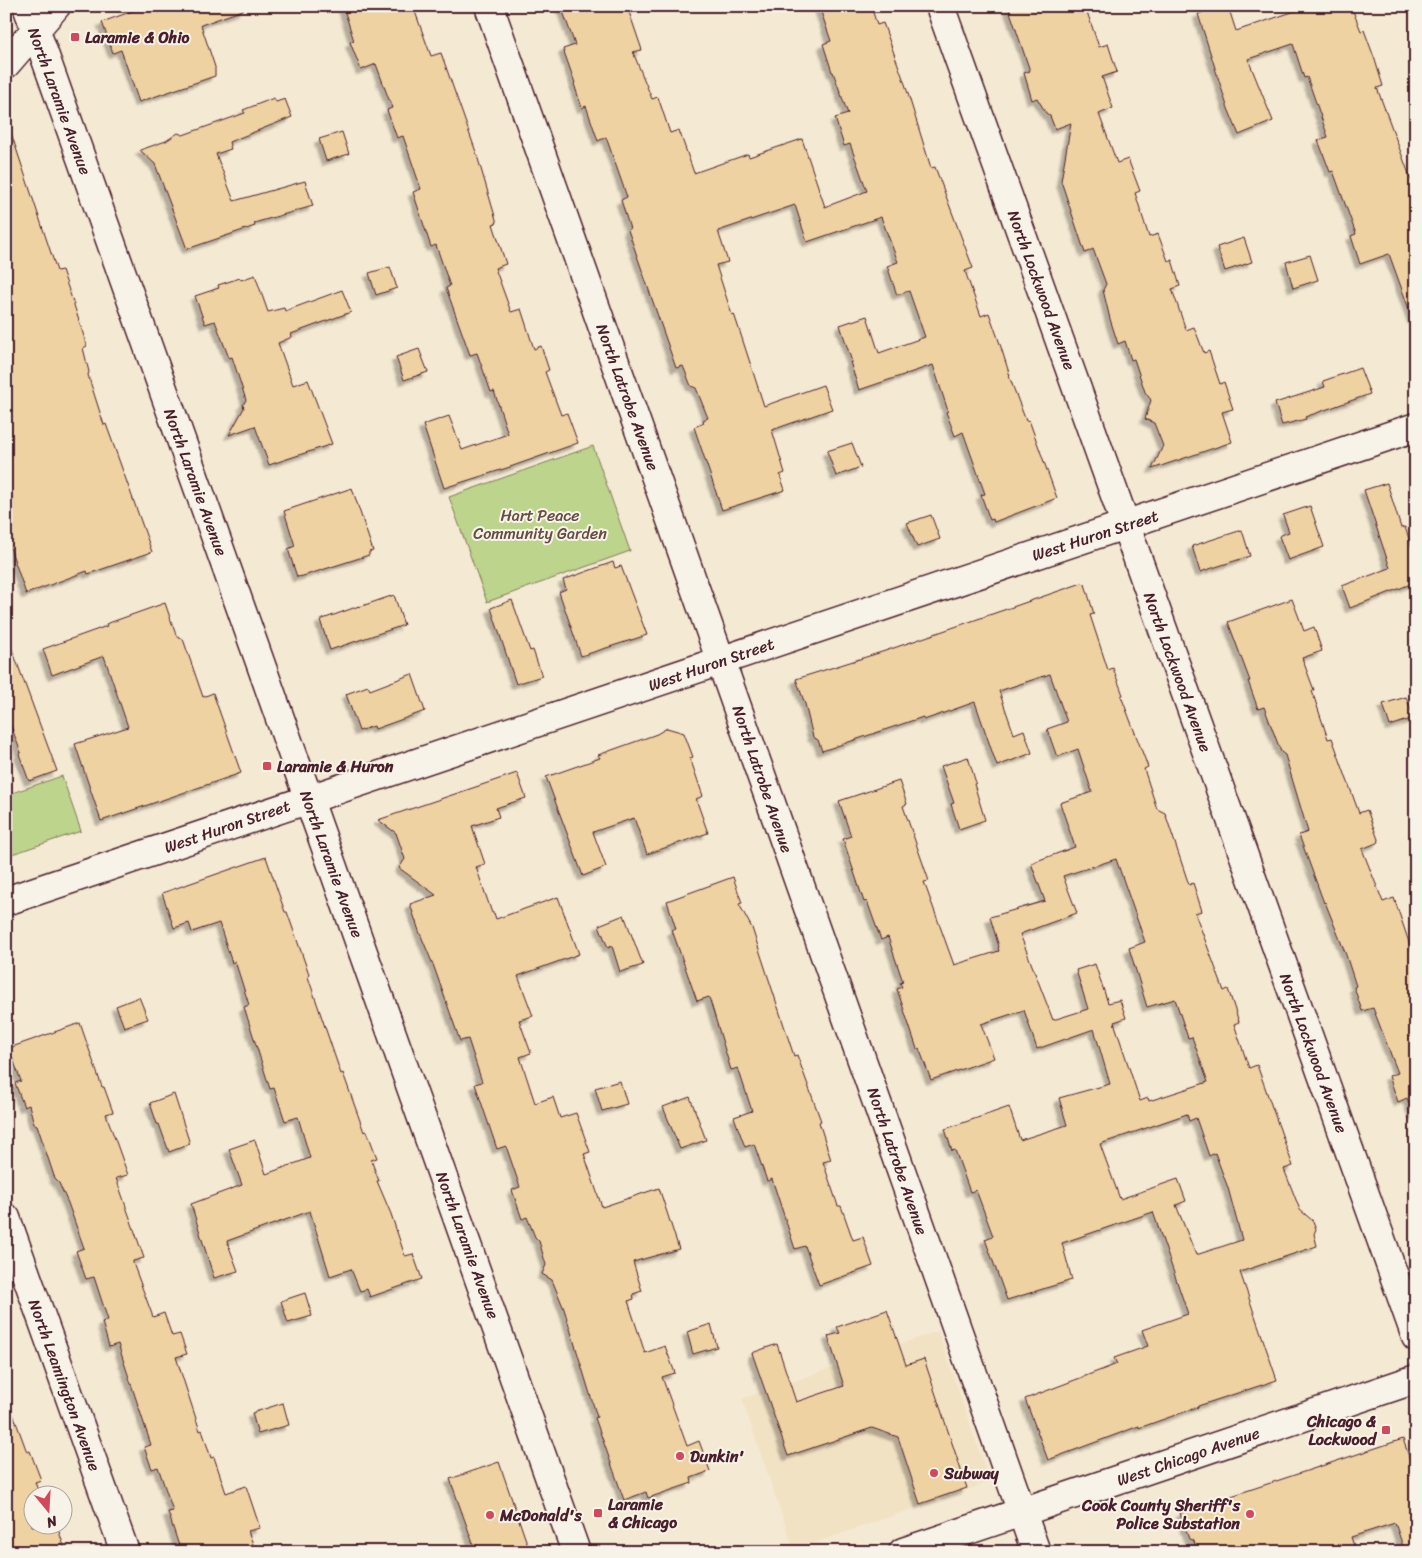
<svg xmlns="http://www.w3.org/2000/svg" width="1422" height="1558" font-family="Sriracha,sans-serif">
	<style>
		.built { fill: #f2e2c4 }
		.green { fill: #bcd48b; stroke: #837a5b }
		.building { fill: #eed2a2; stroke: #4a1f2b; fill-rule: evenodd; filter: url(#shadow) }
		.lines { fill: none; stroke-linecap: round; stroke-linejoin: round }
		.street-casing { stroke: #4a1f2b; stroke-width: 31 }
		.secondary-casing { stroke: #4a1f2b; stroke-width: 31 }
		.street { stroke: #f7f3e8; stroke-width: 28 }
		.secondary { stroke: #f7f3e8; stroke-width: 28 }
		.poi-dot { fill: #d1495b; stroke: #f7f3e8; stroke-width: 2 }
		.labels { text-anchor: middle; stroke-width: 4; stroke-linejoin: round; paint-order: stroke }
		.poi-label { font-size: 16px; font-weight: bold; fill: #4a1f2b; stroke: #f7f3e8; text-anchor: start }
		.street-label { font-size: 16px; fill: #4a1f2b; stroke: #f7f3e8 }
		.park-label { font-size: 16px; fill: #664c43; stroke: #f7f3e8 }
	</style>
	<defs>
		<filter id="shadow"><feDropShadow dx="-4.5" dy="4.5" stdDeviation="1" flood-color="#0004"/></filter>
	</defs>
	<rect width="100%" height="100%" fill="#f4e9d3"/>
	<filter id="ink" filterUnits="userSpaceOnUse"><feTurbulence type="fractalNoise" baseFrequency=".02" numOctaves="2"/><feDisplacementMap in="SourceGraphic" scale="10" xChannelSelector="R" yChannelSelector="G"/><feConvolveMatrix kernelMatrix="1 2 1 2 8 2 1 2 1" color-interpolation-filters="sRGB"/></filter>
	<g filter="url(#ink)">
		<!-- built -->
		<polygon class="built" points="938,1331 990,1482 794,1550 742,1399"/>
		<!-- green -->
		<g class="green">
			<polygon points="593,446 630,551 487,602 449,497"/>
			<polygon points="62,776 81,831 6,856 6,795"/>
		</g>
		<!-- building -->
		<g class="building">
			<polygon points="147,6 243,6 243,10 201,25 215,67 215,76 139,102 121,50 113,53 102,22"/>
			<polygon points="343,6 413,6 431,56 441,53 476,152 497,223 493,224 506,264 495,268 511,312 521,309 534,349 541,346 549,370 545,372 561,415 567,413 578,443 510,467 444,488 423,425 449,416 462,450 508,434 494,391 491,392 477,353 470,355 446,288 450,286 436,245 431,247 413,192 421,189 403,136 397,138 387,110 392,108 376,64 361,70 350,42 354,41"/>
			<polygon points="561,6 627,6 642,50 633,52 652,99 658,97 670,133 679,130 694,173 748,154 749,157 802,139 825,207 867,191 850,144 844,146 835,118 848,114 833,72 832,72 823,44 831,41 819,6 871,6 877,25 883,23 905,84 931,168 935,167 973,268 965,271 981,316 989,313 999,341 1010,376 1009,376 1026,421 1029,420 1057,498 994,522 993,519 990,520 981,495 985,494 963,432 955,436 946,412 948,411 933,365 859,390 850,362 852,362 840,325 867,316 879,353 925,337 909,291 897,295 887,266 898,262 881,217 807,242 795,205 718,231 728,262 716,265 732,315 734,314 741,335 764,406 823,385 832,409 772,430 785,473 780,475 785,490 722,510 694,427 704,423 703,420 708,418 696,388 691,386 683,366 676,368 628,230 630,229 621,200 627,197 606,137 598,141 586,106 582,108 574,84 575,83 563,49 575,45"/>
			<polygon points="1008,6 1085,6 1099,47 1108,44 1117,72 1102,77 1113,108 1099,114 1117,163 1128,159 1140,191 1135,193 1149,237 1158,234 1168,261 1172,260 1180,286 1172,289 1186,330 1194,327 1204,353 1209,351 1220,384 1224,382 1233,409 1222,412 1232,442 1152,469 1163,446 1154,423 1145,419 1151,400 1145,392 1134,359 1131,360 1125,341 1118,344 1110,319 1103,290 1106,284 1093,249 1085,253 1061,181 1071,123 1055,129 1050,116 1046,113 1037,98 1032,100 1024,73 1030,71"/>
			<polygon points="1219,6 1228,6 1236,31 1310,6 1351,6 1361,31 1364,30 1375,60 1383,86 1377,88 1416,193 1416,319 1413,320 1389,254 1360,264 1351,236 1356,234 1333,171 1330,172 1318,140 1328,137 1307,77 1304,78 1293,44 1248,59 1273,121 1239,135 1227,106 1198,14"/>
			<polygon points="274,98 276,102 285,99 292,117 229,142 231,149 216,154 234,201 305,181 313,206 254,223 255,226 187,249 155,164 140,150 166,141 178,133 183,135 245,113 243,110"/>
			<polygon points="342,132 349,154 326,161 319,139"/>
			<polygon points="6,133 11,133 57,271 62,270 74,305 87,346 83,348 89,372 88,375 104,425 106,424 152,552 88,574 87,571 26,594 6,536"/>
			<polygon points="1244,238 1252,262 1225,271 1217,247"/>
			<polygon points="1310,255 1318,280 1293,288 1286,262"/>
			<polygon points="390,267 397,288 376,295 369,273"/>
			<polygon points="255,275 268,312 284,308 285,311 342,290 351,312 291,334 292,337 278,343 293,385 308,380 332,444 269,465 255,426 229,435 244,408 243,405 246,400 232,357 229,358 215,321 205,324 195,296 219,288 218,285 240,278 241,280"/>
			<polygon points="419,349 428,372 404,380 396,357"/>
			<polygon points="1360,368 1370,394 1305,417 1306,419 1282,425 1275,403 1325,387 1323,381"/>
			<polygon points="852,443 861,467 836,476 827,451"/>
			<polygon points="1387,483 1401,528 1405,527 1416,559 1416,582 1350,608 1342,586 1390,568 1364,490"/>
			<polygon points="352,488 373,551 369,552 369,555 303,576 297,577 288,549 295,546 284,511"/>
			<polygon points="1310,506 1324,547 1288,560 1279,536 1289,532 1283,515"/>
			<polygon points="931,515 940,539 917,547 907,523"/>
			<polygon points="1242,530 1250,556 1200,572 1192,546"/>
			<polygon points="613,562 615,568 621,566 647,635 581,656 559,592 566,589 563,580"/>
			<path d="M1082,583L1085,584L1094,614L1090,615L1108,670L1113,668L1123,695L1121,696L1148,767L1144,769L1157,809L1165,813L1189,885L1193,883L1202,911L1195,913L1224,991L1228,989L1239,1022L1234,1024L1249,1068L1257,1065L1293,1166L1284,1169L1300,1210L1313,1221L1316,1229L1314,1234L1317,1246L1240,1272L1277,1380L1198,1406V1407L1139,1428V1426L1048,1460L1025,1399L1117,1364L1114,1358L1148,1346L1142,1330L1188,1314L1153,1212L1062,1243L1072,1280L1007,1300L985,1239L993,1236L976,1190L970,1192L955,1150L952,1151L945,1129L1009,1107L1020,1140L1067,1125L1059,1098L1110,1084L1094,1029L1037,1049L1024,1010L981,1024L994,1058L931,1080L919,1048L917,1049L897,989L902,987L900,983L903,982L888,937L881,940L867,901L864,902L843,839L851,836L839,801L899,781L907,804L903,806L929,881L924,882L954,965L999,951L998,948L999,947L990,917L1045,901L1031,863L1075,847L1060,803L1092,792L1078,749L1057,757L1047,729L1067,722L1050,674L999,691L1014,734L1024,730L1032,753L997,766L975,702L924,720L923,717L822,751L818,740L813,737L805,704L796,679L885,651ZM1116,859L1145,942L1129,948L1147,1007L1175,999L1188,1038L1192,1037L1208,1082L1149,1101L1148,1098L1140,1101L1114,1022L1126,1018L1120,1000L1108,1003L1095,964L1076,970L1088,1009L1053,1020L1020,934L1077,913L1063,876ZM1187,1114L1189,1121L1196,1118L1209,1156L1215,1153L1228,1188L1242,1240L1196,1255L1176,1205L1186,1201L1178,1179L1120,1199L1100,1144Z"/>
			<polygon points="394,595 404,625 330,650 320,620 359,606 359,607"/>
			<polygon points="1292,599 1304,631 1314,627 1322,651 1302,658 1314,690 1312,691 1328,739 1332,738 1359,813 1367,810 1379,842 1362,849 1383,902 1394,898 1416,963 1416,1115 1414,1115 1407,1098 1398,1102 1389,1076 1398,1073 1373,1008 1362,1011 1354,987 1356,986 1346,955 1325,902 1324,903 1299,835 1308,832 1285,755 1281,752 1264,707 1258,709 1248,681 1250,681 1228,622"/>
			<polygon points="512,600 530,651 533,650 542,676 516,684 491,608"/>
			<polygon points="165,603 176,635 183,639 203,697 213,693 241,773 101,821 75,744 128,727 104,656 52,675 43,649 107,626 106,624"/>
			<polygon points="6,641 9,641 57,771 29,781 19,754 21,753 6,712"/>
			<polygon points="412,674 425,711 375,729 374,726 359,731 346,694 368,686 370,690"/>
			<polygon points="1406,697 1414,718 1390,726 1383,704"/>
			<polygon points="667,728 684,733 693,757 690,758 703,796 696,799 708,833 647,854 634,818 593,832 606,867 583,876 546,777 600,758 598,755 657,734"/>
			<polygon points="968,757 976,783 974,784 985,820 959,829 951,804 954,803 941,766"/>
			<polygon points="517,773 526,798 496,808 499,817 472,826 485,864 476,867 492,913 494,913 496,919 558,897 579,954 518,976 533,1016 519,1020 531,1053 520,1057 535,1103 553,1097 560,1118 576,1113 590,1152 584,1154 602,1207 659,1188 679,1249 633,1262 642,1291 633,1294 634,1299 628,1301 645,1353 665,1346 675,1373 662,1377 687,1446 699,1441 710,1471 691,1478 692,1483 648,1498 646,1492 624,1500 595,1418 597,1417 564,1309 552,1280 542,1274 546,1265 539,1241 535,1237 527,1217 522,1219 512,1190 520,1187 506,1146 497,1149 475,1084 482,1082 468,1039 460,1041 434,967 419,931 410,904 436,895 399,868 405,859 396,833 378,820"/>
			<polygon points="266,857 285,912 287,912 309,974 308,977 341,1074 343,1073 364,1132 367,1131 377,1158 371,1160 379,1181 377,1181 391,1214 405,1256 413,1254 422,1279 370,1297 367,1289 360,1291 351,1269 330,1276 310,1211 227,1241 238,1271 214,1278 191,1204 242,1185 229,1149 255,1140 266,1174 310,1158 298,1117 285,1121 274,1088 270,1089 244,1007 249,1005 235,961 232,963 219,923 192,932 189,923 174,928 162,893"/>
			<polygon points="733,877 742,903 739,904 752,928 794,1056 797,1055 821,1121 819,1122 831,1160 823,1162 838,1206 841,1206 853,1240 863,1237 873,1266 819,1285 805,1246 795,1249 772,1179 767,1181 754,1144 745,1147 734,1117 752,1111 738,1068 731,1070 709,997 697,1001 672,930 676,929 667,901"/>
			<polygon points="624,915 643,965 620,972 612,946 608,948 599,925"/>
			<polygon points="139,997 148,1019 124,1027 116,1006"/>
			<polygon points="80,1023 102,1087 104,1087 113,1112 106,1114 128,1175 116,1178 144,1258 133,1261 133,1263 153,1317 164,1313 172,1336 180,1334 187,1354 176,1357 200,1431 202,1430 211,1458 214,1457 226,1493 246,1486 260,1528 248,1531 256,1552 181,1552 168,1512 173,1511 158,1467 152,1469 144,1447 151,1445 118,1344 109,1347 102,1322 108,1320 94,1277 86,1279 76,1251 84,1248 68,1203 59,1183 55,1179 37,1125 34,1124 29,1105 24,1107 15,1083 21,1081 9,1048"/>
			<polygon points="620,1081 627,1104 602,1111 595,1088"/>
			<polygon points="174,1094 190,1144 169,1152 159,1124 157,1124 150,1103"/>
			<polygon points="690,1097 706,1140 680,1149 663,1107"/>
			<polygon points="305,1293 312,1316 288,1323 281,1301"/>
			<polygon points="887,1310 906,1365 924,1359 967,1488 920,1504 898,1437 872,1428 788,1456 752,1353 777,1344 796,1402 844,1386 828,1336 840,1333 837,1327"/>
			<polygon points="711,1324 717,1347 693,1354 687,1332"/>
			<polygon points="6,1403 9,1403 27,1452 30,1451 41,1480 35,1482 40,1496 32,1496 32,1526 57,1526 66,1552 12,1552 6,1538"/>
			<polygon points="283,1403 289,1425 258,1434 252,1413"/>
			<polygon points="1403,1439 1416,1477 1416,1552 1405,1552 1395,1523 1351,1537 1356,1552 1197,1552 1194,1541 1189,1539 1180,1513"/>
			<polygon points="499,1462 530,1552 476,1552 450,1479"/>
		</g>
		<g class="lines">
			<!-- street casing -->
			<g class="street-casing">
				<g id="street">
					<polyline points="489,6 1036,1552"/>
					<polyline points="940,6 1416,1337"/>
					<polyline points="6,64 56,6"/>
					<polyline points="6,901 1416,427"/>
					<polyline points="6,1218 125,1552"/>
				</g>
			</g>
			<!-- secondary casing -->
			<g class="secondary-casing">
				<g id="secondary">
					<polyline points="27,6 576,1552"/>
					<polyline points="903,1552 1416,1379"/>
				</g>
			</g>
			<!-- street -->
			<use href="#street" class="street"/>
			<!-- secondary -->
			<use href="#secondary" class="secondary"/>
		</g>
	</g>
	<!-- markers -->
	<g class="poi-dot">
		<rect x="70" y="32" width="10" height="10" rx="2.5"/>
		<rect x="262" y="761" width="10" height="10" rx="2.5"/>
		<rect x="1381" y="1425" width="10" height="10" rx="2.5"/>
		<circle cx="680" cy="1456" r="5"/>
		<circle cx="934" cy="1473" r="5"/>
		<rect x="593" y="1508" width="10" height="10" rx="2.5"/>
		<circle cx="1250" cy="1514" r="5"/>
		<circle cx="490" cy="1515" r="5"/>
	</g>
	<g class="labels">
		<!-- poi labels -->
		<g class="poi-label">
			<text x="85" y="43">Laramie &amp; Ohio</text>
			<text x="277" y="772">Laramie &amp; Huron</text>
			<text x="1376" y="1427" text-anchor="end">Chicago &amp;<tspan x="1376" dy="18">Lockwood</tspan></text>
			<text x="690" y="1462">Dunkin'</text>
			<text x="944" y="1479">Subway</text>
			<text x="608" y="1510">Laramie<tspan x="608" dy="18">&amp; Chicago</tspan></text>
			<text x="1240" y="1511" text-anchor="end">Cook County Sheriff's<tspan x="1240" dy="18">Police Substation</tspan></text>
			<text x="500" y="1521">McDonald's</text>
		</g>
		<!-- street labels -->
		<g class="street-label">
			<text transform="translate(60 101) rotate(70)" y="6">North Laramie Avenue</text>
			<text transform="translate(1042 290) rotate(70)" y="6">North Lockwood Avenue</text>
			<text transform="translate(628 397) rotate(70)" y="6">North Latrobe Avenue</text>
			<text transform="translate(196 482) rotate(70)" y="6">North Laramie Avenue</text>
			<text transform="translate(1095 535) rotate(-18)" y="6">West Huron Street</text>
			<text transform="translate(711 664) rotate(-19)" y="6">West Huron Street</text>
			<text transform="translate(1178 672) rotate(70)" y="6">North Lockwood Avenue</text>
			<text transform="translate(763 779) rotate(71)" y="6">North Latrobe Avenue</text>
			<text transform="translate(227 826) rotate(-19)" y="6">West Huron Street</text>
			<text transform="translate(332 864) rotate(70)" y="6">North Laramie Avenue</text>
			<text transform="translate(1314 1053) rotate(70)" y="6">North Lockwood Avenue</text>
			<text transform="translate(898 1161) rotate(71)" y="6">North Latrobe Avenue</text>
			<text transform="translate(468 1245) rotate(70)" y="6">North Laramie Avenue</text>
			<text transform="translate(65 1385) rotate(70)" y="6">North Leamington Avenue</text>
			<text transform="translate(1188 1456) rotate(-19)" y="6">West Chicago Avenue</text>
		</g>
		<!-- park labels -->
		<g class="park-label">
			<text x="540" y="521">Hart Peace<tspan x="540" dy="18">Community Garden</tspan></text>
		</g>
	</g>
	<!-- margin -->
	<rect width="1422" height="1558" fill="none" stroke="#f7f3e8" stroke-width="25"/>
	<rect x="12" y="12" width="1397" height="1533" fill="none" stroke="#4a1f2b" stroke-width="2" filter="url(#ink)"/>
	<!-- north arrow -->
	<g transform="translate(48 1510) rotate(162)"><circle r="24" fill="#f7f3e8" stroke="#b29e9c"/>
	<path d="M0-4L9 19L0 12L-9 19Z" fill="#d1495b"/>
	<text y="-8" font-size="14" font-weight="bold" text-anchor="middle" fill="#4a1f2b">N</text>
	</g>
</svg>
